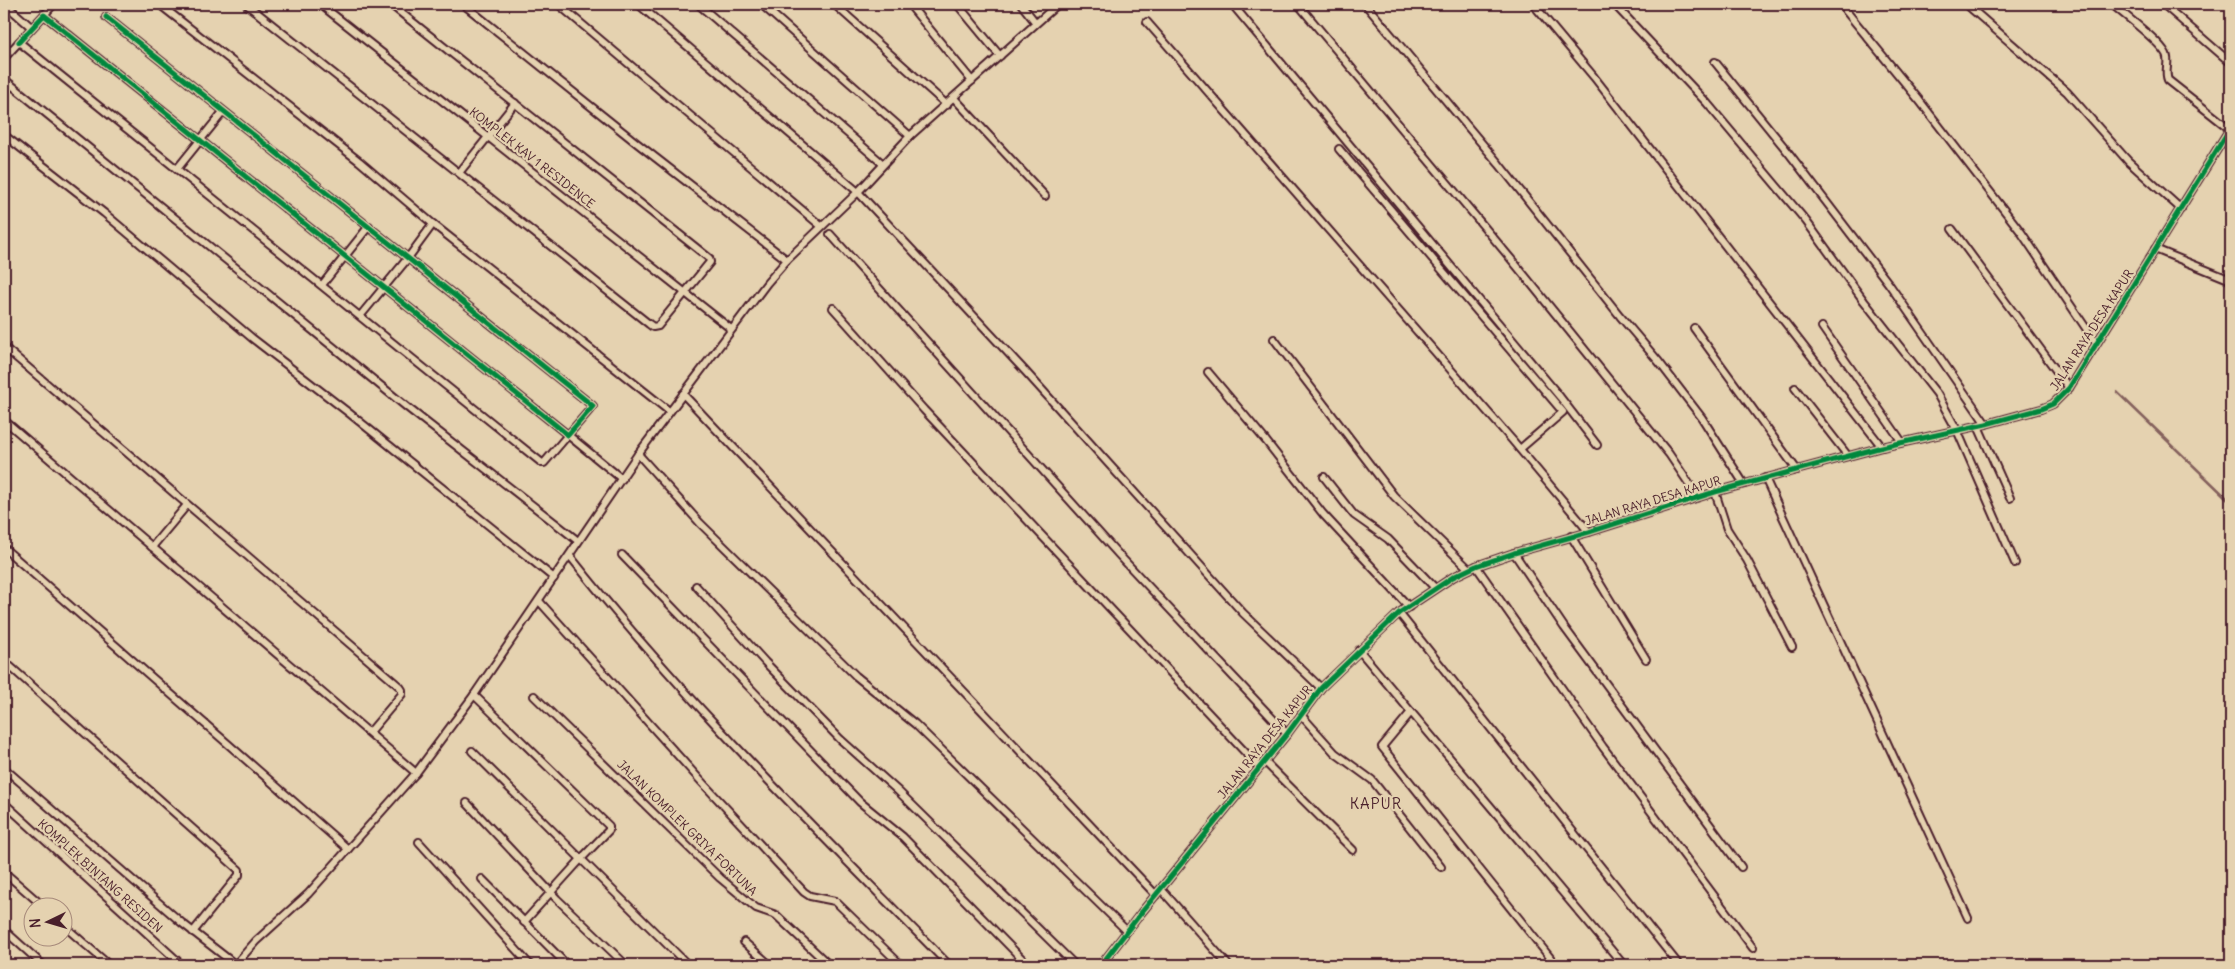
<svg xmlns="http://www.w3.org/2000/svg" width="2235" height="969" font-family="Delius,sans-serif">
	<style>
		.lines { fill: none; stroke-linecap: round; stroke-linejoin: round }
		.stream { stroke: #84615c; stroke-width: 2.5 }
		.minor-casing { stroke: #4a1f2b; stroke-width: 10 }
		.minor { stroke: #e5d2b0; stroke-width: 6 }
		.cycleway-casing { stroke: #e5d2b0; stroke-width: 8 }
		.cycleway { stroke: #00873e; stroke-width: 5 }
		.labels { text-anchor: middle; stroke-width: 4.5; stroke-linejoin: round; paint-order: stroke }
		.street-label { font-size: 12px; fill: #4a1f2b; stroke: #e5d2b0 }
		.quarter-label { font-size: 15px; letter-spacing: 1px; fill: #4a1f2b; stroke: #e5d2b0 }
	</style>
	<rect width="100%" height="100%" fill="#e5d2b0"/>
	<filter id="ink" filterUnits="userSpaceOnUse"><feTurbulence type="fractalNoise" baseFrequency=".02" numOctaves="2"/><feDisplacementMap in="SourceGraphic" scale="10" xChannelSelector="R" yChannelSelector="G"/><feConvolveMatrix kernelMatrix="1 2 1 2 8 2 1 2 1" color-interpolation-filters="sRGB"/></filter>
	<g filter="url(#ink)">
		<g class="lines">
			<!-- stream -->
			<g class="stream">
				<polyline points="2117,392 2231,502"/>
				<polyline points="2075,964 2076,965"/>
			</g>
			<!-- minor casing -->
			<g class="minor-casing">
				<g id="minor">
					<polyline points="5,4 31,27"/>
					<polyline points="159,4 359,161 433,224 669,411"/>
					<polyline points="246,4 649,324 653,327 658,326 710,262 709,258 390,4"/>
					<polyline points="320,4 731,329"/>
					<polyline points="463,4 638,144 787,260"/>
					<polyline points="558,4 821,226"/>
					<polyline points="638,4 858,192 1025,371 1243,613 1321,688"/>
					<polyline points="698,4 883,164"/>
					<polyline points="761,4 910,136"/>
					<polyline points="834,4 947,105"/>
					<polyline points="909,4 972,81"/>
					<polyline points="957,4 1000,56"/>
					<polyline points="1021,4 1036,23"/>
					<polyline points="1232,4 1560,397 1597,445"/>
					<polyline points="1298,4 1516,265 1669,454 1698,497"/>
					<polyline points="1533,4 1594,77 1882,447"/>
					<polyline points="1614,4 1707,103 1774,183 1806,221 1864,301 1937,394 1957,430 2015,563"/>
					<polyline points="1966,4 2067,92 2128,161 2181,209"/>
					<path d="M2112,4C2125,16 2158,39 2166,54C2170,62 2164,71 2168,80L2230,129"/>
					<polyline points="2163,4 2231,63"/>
					<polyline points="1366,5 1499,164 1620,316 1659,362 1702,418 1744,484"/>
					<polyline points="1846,11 1919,100 2021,232 2096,343"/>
					<polyline points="44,15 54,4"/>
					<polyline points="1147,22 1513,441 1589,532"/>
					<polyline points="19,42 44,15 568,435 593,406 106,17"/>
					<polyline points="4,56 6,56 19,42 542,463 544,463 568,435 622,479"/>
					<polyline points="1715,62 1788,152 1889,284 1986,424"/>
					<polyline points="4,79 408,408 578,541"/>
					<polyline points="954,98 1045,196"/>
					<polyline points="4,135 104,213 252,338 349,413 554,578"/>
					<polyline points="1339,149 1563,412 1520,449"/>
					<polyline points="177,169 223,112"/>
					<polyline points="459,173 515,103"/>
					<polyline points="1952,229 2069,388"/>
					<polyline points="830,234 1119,555 1287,734"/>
					<polyline points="2155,249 2231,280"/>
					<polyline points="322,285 369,226"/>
					<polyline points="833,308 924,410 1259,767"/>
					<polyline points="361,315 408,258 433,224"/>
					<polyline points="1822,327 1902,442"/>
					<polyline points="1694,328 1797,470"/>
					<polyline points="1274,339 1394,496 1469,569"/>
					<polyline points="4,347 400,687 402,690 402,694 370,732"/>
					<polyline points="1208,372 1266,441 1323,514 1409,607"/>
					<polyline points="1795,388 1848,456"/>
					<polyline points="683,394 1156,895"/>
					<polyline points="4,420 416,773"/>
					<polyline points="1978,426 2010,498"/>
					<polyline points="638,454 700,523 856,676 915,724 1127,931"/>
					<polyline points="1324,477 1354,515 1388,539 1435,588"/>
					<polyline points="1765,478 1968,918"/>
					<polyline points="1715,492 1727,529 1747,560 1792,647"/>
					<polyline points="1571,536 1646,659"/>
					<polyline points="152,547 187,505"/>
					<polyline points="4,548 348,849"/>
					<polyline points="1514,553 1564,627 1741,867"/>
					<polyline points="622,555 860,802 903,837 1028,965"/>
					<path d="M570,556C685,702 819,832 949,965"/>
					<polyline points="1476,566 1603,747 1753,948"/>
					<polyline points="696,586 765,662 840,739 898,791 1075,965"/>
					<polyline points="539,601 700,780 804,892 810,896 835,901 901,965"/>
					<polyline points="1399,613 1679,965"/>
					<polyline points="1359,650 1622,963"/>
					<polyline points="4,661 239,870 239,875 193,932"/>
					<polyline points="474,695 609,826 609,830 581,859 688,965"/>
					<polyline points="534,696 720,878 756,908 776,915 829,965"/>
					<polyline points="1411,712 1382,747 1556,965"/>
					<polyline points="1301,715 1335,753 1372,780 1441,867"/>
					<polyline points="472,751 581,859 524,922"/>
					<polyline points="1264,761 1353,850"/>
					<polyline points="4,768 182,923 236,965"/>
					<polyline points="4,803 182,965"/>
					<polyline points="467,803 557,899 626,965"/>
					<polyline points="419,842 530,965"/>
					<polyline points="4,872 43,906"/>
					<polyline points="482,879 567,965"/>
					<polyline points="1161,889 1228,965"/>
					<polyline points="62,924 109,965"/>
					<polyline points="4,930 43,965"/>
					<polyline points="744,942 770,965"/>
					<polyline points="235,965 256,941 308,894 416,773 474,695 638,454 767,283 787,260 858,192 910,136 1058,4"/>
					<polyline points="1101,965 1141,913 1287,734 1321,688 1399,613 1453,577 1476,566 1514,553 1589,532 1715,492 1882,447 1986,424 2041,409 2053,404 2069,388 2231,127"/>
				</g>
			</g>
			<!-- minor -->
			<use href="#minor" class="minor"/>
			<!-- cycleway casing -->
			<g class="cycleway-casing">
				<g id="cycleway">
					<polyline points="19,42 44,15 568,435 593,406 106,17"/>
					<polyline points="1101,965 1141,913 1287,734 1321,688 1399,613 1453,577 1476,566 1514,553 1589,532 1715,492 1882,447 1986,424 2041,409 2053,404 2069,388 2231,127"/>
				</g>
			</g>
			<!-- cycleway -->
			<use href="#cycleway" class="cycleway"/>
		</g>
	</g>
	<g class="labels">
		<!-- street labels -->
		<g class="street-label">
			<text transform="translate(532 158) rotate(38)" y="4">KOMPLEK KAV 1 RESIDENCE</text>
			<text transform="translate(2092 330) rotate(-57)" y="4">JALAN RAYA DESA KAPUR</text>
			<text transform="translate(1653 501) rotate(-17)" y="4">JALAN RAYA DESA KAPUR</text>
			<text transform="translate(1265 742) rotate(-51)" y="4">JALAN RAYA DESA KAPUR</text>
			<text transform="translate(687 828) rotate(44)" y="4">JALAN KOMPLEK GRIYA FORTUNA</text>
			<text transform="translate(100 876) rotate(42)" y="4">KOMPLEK BINTANG RESIDEN</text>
		</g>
		<!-- quarter labels -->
		<g class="quarter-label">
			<text x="1376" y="809">KAPUR</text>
		</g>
	</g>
	<!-- margin -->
	<rect width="2235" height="969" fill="none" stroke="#e5d2b0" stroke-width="20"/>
	<rect x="10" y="10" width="2215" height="949" fill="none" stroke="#4a1f2b" stroke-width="2" filter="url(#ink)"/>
	<!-- north arrow -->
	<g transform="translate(48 922) rotate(265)"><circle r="24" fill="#e5d2b0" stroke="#a78a7b"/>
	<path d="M0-4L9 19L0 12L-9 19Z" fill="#4a1f2b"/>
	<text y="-8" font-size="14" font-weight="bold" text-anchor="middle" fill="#4a1f2b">N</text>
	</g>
</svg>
